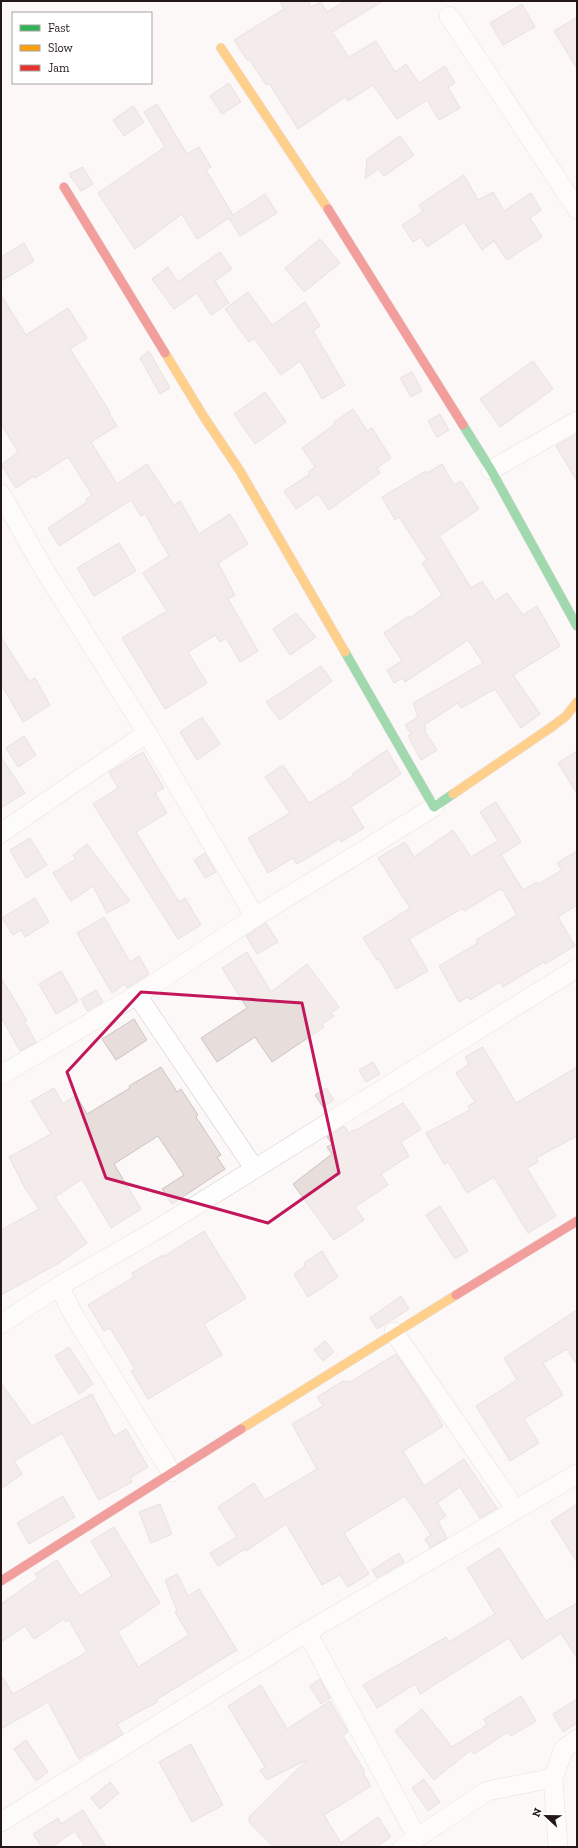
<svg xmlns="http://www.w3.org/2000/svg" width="578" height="1848" font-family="'Zilla Slab',serif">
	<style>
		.building { fill: #e7dddb; stroke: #ccc5c2 }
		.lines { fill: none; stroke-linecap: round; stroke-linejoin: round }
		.street-casing { stroke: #cfc6c6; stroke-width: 20 }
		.fast-casing { stroke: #cfc6c6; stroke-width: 10 }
		.slow-casing { stroke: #cfc6c6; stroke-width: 10 }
		.jam-casing { stroke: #cfc6c6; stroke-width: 10 }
		.street { stroke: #fffefe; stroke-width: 19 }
		.fast { stroke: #30b455; stroke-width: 9 }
		.slow { stroke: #ff9f0a; stroke-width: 9 }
		.jam { stroke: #e5322d; stroke-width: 9 }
		.marked { fill: none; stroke: #c2185b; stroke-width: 3; stroke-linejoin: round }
	</style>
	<rect width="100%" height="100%" fill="#fdf8f8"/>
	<!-- building -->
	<g class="building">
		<polygon points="280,1 308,1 311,7 321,2 327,12 345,1 383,1 332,32 349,57 376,41 395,72 406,64 419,83 445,66 455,83 448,87 460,108 439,120 427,100 397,119 373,85 348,101 345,97 298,129 269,83 266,85 249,59 247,60 234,40 284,9"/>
		<polygon points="522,4 535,27 503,45 490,23"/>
		<polygon points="577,17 577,69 554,31"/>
		<polygon points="229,83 241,102 222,114 210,96"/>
		<polygon points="157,104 187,154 199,147 211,167 206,170 233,215 265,194 277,213 240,236 229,218 197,239 182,214 135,249 98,193 165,147 144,112"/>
		<polygon points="133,106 144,122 124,136 113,120"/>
		<polygon points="400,136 414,155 384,176 378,169 365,179 367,159"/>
		<polygon points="83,167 93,184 81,191 69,174"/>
		<polygon points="464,175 478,200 493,192 504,211 531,193 541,210 530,218 542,237 507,260 494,241 482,250 464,222 427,247 421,237 413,242 402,225 423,211 419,205"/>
		<polygon points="320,239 340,263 304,292 285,268"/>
		<polygon points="24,243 34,261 1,281 1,257"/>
		<polygon points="220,252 232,269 215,281 229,303 211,315 197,293 174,309 152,279 168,267 178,282"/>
		<polygon points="248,292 272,325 305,302 320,326 313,331 345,385 322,399 300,361 281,375 254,338 249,342 225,309"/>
		<polygon points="1,295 26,335 68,308 87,338 70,349 110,412 109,413 117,426 91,442 117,484 147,464 174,505 180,501 199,534 230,514 248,544 218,563 235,595 228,599 258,651 240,662 226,638 220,642 215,635 188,652 207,683 165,709 122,638 167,611 143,573 169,556 145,514 141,516 131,500 59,546 48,528 87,502 86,499 92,495 68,457 35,478 34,476 16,488 1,465 18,452 1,424"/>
		<polygon points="149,351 170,388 160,394 140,358"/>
		<polygon points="533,361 553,389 500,427 480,399"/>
		<polygon points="412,372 422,391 411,397 400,378"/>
		<polygon points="265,392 286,422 255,444 234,414"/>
		<polygon points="353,409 367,431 372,428 391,458 377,468 380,473 329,510 318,494 296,509 284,491 310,474 308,472 315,467 302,448 335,424 334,422"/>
		<polygon points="440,414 449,430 437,437 428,421"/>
		<polygon points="577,434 577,481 556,446"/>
		<polygon points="442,464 454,485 461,481 479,509 439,536 471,588 482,581 495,601 507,593 523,615 537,606 560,646 513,675 540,714 521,728 495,689 461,708 458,703 424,725 426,729 424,730 437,750 421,760 408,736 411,734 405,725 418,717 413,703 483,663 468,640 405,682 403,678 394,683 387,670 402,661 384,633 409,616 410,618 442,595 422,563 427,560 399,517 395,520 382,497 426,471 427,473"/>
		<polygon points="119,543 136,571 94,596 77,568"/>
		<polygon points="296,613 316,637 290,655 273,629"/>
		<polygon points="1,637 29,681 35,678 50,705 23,722 1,684"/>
		<polygon points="321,666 332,681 280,720 266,702"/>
		<polygon points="202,717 220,744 197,760 180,732"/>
		<polygon points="24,736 36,755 18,767 6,748"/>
		<polygon points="387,750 401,774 351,807 364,828 341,842 339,839 297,864 293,858 268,873 248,838 290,813 265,777 283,765 309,803 353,776 352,774"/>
		<polygon points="577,751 577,794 558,763"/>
		<polygon points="143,752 164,788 155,793 167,813 136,832 179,902 185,898 201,925 178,939 93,804 118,788 109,772"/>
		<polygon points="1,757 25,793 1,808"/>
		<polygon points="496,802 521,842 501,855 523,890 537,882 539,884 562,870 557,863 577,851 577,905 558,917 575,946 545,964 544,962 503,987 500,982 470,1000 468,997 459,1002 439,966 478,943 476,940 517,915 502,889 499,890 464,911 463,908 409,939 428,971 396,989 379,959 377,960 363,938 410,908 378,858 405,842 414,857 453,830 471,857 498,841 480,812"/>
		<polygon points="30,838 47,865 26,878 10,850"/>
		<polygon points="87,844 130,901 107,913 93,886 71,901 53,873 76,859 73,855"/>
		<polygon points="205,853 216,872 205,878 194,860"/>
		<polygon points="35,898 49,922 25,937 21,930 13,935 2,918"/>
		<polygon points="104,917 130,962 139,956 149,974 127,988 125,984 112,993 77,933"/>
		<polygon points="266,923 278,942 257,954 246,936"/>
		<polygon points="247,952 271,992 307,964 339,1007 331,1013 334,1016 322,1024 324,1027 272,1062 255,1037 217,1062 201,1038 247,1008 222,968"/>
		<polygon points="61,971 78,1001 56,1014 39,984"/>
		<polygon points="1,978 27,1020 24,1021 36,1042 20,1051 1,1017"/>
		<polygon points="96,990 103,1002 87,1011 81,999"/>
		<polygon points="134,1019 147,1040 116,1060 102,1039"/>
		<polygon points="483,1047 516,1103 577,1067 577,1136 536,1158 538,1162 527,1168 556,1216 528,1233 494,1177 467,1193 448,1162 444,1164 426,1133 470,1110 468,1106 475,1102 456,1073 469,1064 465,1057"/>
		<polygon points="373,1062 380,1074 366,1082 359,1070"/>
		<polygon points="161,1067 177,1092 181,1089 198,1115 196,1117 221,1155 217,1157 225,1169 172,1204 162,1189 184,1175 158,1136 114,1164 141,1209 111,1228 82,1179 55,1197 87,1243 59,1263 1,1295 1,1230 39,1209 25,1188 9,1157 51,1134 31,1101 54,1088 63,1104 76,1095 87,1114 130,1088 129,1086"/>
		<polygon points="326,1088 334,1100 323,1107 315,1095"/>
		<polygon points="403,1103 421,1129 401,1142 409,1156 381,1174 388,1185 355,1207 364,1220 334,1240 293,1184 332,1154 327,1147 332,1144 327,1137 344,1126 349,1133 353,1130 354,1131"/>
		<polygon points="440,1206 468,1251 455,1259 426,1215"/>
		<polygon points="204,1231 246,1298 204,1324 222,1355 148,1399 131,1371 135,1369 110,1328 104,1331 88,1305 134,1277 132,1273 163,1255 163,1257"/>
		<polygon points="322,1251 338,1277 308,1297 294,1274 305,1266 304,1263"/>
		<polygon points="401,1296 409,1309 377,1329 370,1318"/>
		<polygon points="577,1310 577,1365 567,1349 543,1363 563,1395 524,1419 539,1443 510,1461 476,1406 517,1380 504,1358"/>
		<polygon points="325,1341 334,1352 323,1361 314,1350"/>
		<polygon points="69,1347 93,1384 79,1394 55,1356"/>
		<polygon points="396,1354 428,1401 443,1426 403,1451 424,1486 464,1459 497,1508 480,1518 460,1487 437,1503 446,1516 438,1521 447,1538 430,1548 425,1539 431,1535 405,1496 344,1533 369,1574 348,1587 340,1575 322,1585 286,1524 246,1551 245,1549 218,1566 210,1553 237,1537 218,1507 254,1483 265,1500 317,1469 292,1424 323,1406 317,1397 343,1381 350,1382"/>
		<polygon points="1,1383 32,1426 92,1394 114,1436 126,1429 148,1467 130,1478 132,1482 99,1500 62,1433 14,1461 22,1474 1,1489"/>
		<polygon points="63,1496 75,1517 29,1544 17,1523"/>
		<polygon points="160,1504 172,1534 151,1543 139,1512"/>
		<polygon points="577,1504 577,1562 551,1521"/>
		<polygon points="114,1527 160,1603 118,1632 138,1667 189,1635 175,1612 177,1611 165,1580 177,1574 188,1596 199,1589 237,1650 156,1700 157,1702 117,1724 123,1734 79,1759 48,1702 1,1729 1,1675 13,1694 87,1652 69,1620 66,1622 64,1619 34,1639 25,1626 1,1642 1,1604 38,1578 35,1574 57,1560 80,1596 112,1576 91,1541"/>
		<polygon points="499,1548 546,1621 577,1603 577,1658 561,1633 522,1659 509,1638 420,1694 415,1684 377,1708 363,1685 446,1637 449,1642 495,1614 467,1568"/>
		<polygon points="399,1553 404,1562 377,1578 372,1570"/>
		<polygon points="320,1679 330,1698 321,1704 310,1686"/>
		<polygon points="261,1685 287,1729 330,1701 348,1732 343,1736 365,1772 363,1773 371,1786 324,1815 341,1843 378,1817 391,1837 376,1847 274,1847 249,1822 249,1817 308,1759 267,1780 260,1770 265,1767 228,1706"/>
		<polygon points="521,1696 536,1721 511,1736 508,1732 474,1754 471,1750 434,1780 395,1731 422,1709 452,1747 487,1725 484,1719"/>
		<polygon points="577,1699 577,1723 563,1732 553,1714"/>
		<polygon points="26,1740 48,1772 36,1781 14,1749"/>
		<polygon points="191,1744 223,1805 192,1822 159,1762"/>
		<polygon points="424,1779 440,1802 428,1811 412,1788"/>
		<polygon points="110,1782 119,1793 100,1809 91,1798"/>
		<polygon points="83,1810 106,1847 85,1847 75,1831 52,1847 42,1847 33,1834 58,1818 61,1824"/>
	</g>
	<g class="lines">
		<!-- street casing -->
		<g class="street-casing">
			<g id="street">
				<polyline points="449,16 577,209"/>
				<polyline points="491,470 577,421"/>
				<polyline points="1,494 45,571 147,733 255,917"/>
				<polyline points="1,833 147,733"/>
				<polyline points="137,995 254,1168"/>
				<polyline points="1,1075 137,995 255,917 434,807"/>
				<polyline points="59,1286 158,1229 577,968"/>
				<polyline points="1,1324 59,1286 73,1314 171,1472"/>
				<polyline points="394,1332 516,1510"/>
				<polyline points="307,1632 417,1837"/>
				<polyline points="1,1822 307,1632 577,1474"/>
				<polyline points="403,1847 487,1791 553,1778"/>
				<polyline points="558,1847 553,1778 564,1749 577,1739"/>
			</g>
		</g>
		<!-- fast casing -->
		<g class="fast-casing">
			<g id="fast">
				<polyline points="463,425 491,470 577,626"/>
				<polyline points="345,652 434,807 453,794"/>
			</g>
		</g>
		<!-- slow casing -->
		<g class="slow-casing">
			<g id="slow">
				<polyline points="221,48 328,209"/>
				<polyline points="165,353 204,417 240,471 345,652"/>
				<polyline points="453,794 553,726 566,716 577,702"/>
				<polyline points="241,1429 456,1295"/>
			</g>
		</g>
		<!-- jam casing -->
		<g class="jam-casing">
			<g id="jam">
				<polyline points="64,187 165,353"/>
				<polyline points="328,209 463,425"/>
				<polyline points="456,1295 577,1221"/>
				<polyline points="1,1581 241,1429"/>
			</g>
		</g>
		<!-- street -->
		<use href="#street" class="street"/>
		<!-- fast -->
		<use href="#fast" class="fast"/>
		<!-- slow -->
		<use href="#slow" class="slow"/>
		<!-- jam -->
		<use href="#jam" class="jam"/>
	</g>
	<!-- marked area -->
	<path d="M0 0H578V1848H0ZM141,992L302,1003L339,1173L268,1223L106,1178L67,1072Z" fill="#fdf8f8" fill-opacity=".55" fill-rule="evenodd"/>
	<path class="marked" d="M141,992L302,1003L339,1173L268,1223L106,1178L67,1072Z"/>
	<!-- border -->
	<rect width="578" height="1848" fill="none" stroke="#231817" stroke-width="4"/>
	<!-- legend -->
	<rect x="12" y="12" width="140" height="72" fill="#ffffff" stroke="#a7a3a2"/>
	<rect x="20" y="25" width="20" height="6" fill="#30b455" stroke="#a7a3a2"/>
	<text x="48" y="32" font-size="12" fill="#231817">Fast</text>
	<rect x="20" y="45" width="20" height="6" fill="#ff9f0a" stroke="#a7a3a2"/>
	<text x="48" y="52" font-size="12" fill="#231817">Slow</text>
	<rect x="20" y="65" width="20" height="6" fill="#e5322d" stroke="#a7a3a2"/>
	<text x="48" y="72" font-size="12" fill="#231817">Jam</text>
	<!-- north arrow -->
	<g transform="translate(546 1816) rotate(292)" stroke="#ffffff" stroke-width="3" paint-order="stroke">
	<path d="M0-3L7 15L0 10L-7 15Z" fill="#231817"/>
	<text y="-6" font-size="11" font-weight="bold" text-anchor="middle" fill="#231817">N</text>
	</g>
</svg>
